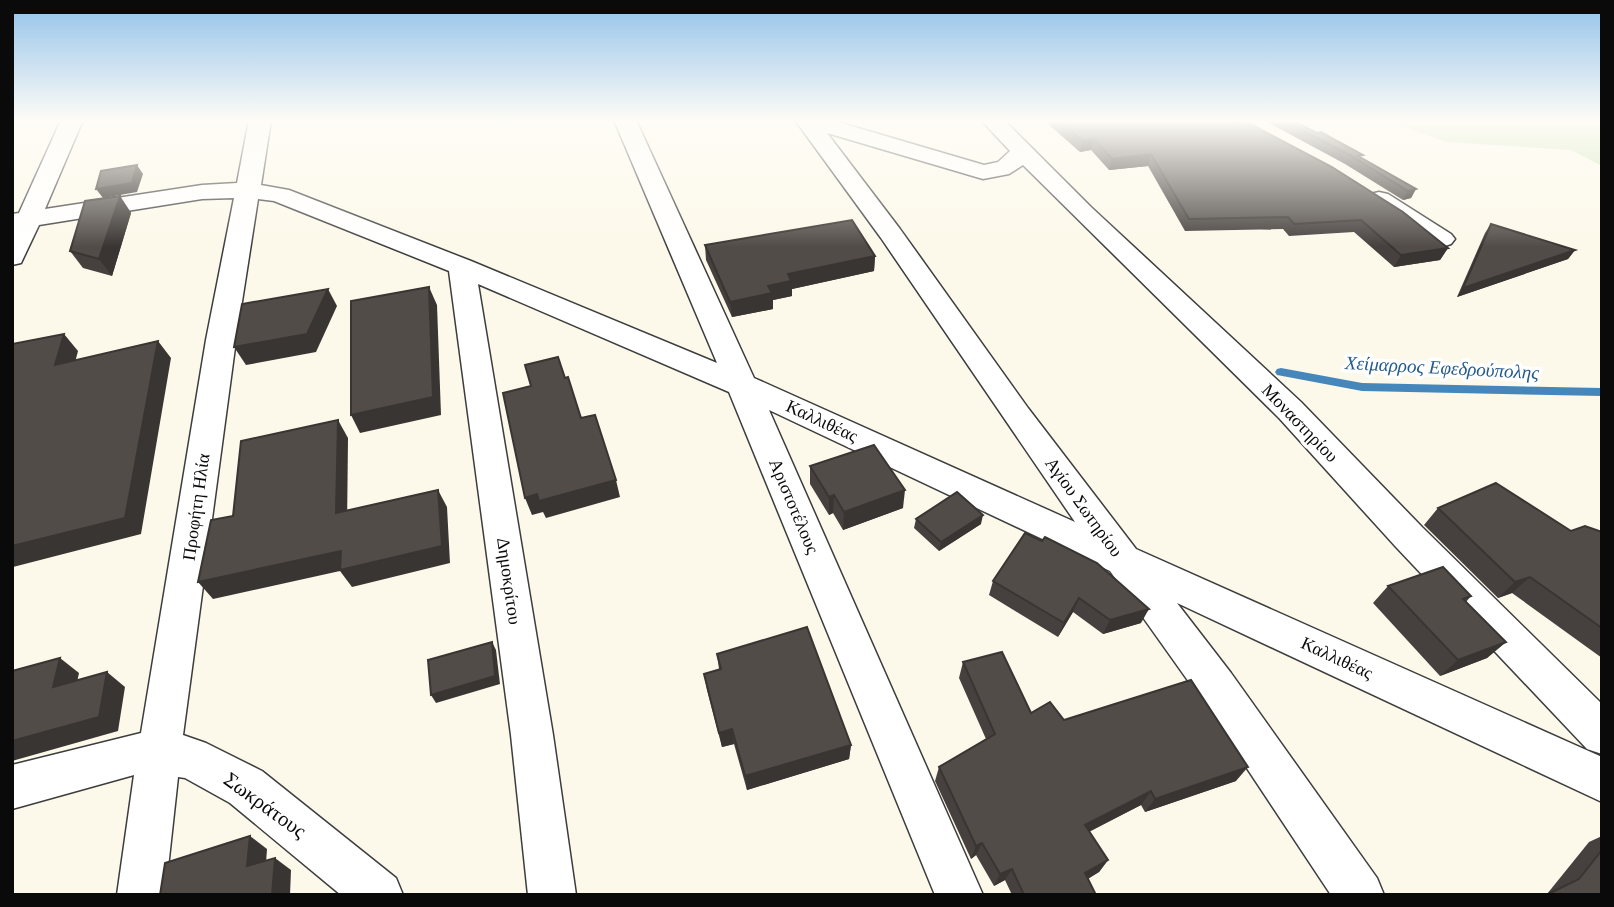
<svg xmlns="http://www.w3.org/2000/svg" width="1614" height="907" font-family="'Times New Roman',serif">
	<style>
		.green { fill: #cce2b9 }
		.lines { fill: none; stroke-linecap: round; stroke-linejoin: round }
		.stream { fill: #4687bb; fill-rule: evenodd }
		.street-casing { stroke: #3d3d3d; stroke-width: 3 }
		.street { fill: #fff; fill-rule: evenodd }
		.wall { fill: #46413e }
		.shaded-wall { fill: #393532 }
		.building { fill: #514c48; stroke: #393532; stroke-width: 2 }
		.labels { text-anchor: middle; stroke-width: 7; stroke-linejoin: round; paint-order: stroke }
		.street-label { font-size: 18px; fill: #0a0a0a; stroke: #fff }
		.water-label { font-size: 19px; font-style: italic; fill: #255a8b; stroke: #fff }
		.near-street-label { font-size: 21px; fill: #0a0a0a; stroke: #fff }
	</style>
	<rect width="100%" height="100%" fill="#fcf9ea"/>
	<!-- green -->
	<polygon class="green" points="1298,120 1602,120 1602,166 1571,150 1447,142 1392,123 1319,123"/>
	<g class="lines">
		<!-- stream -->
		<polygon class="stream" points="1281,368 1362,383 1602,388 1602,396 1362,391 1277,375 1275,372 1277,369"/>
		<!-- street casing -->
		<g class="street-casing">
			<g id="street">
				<polygon points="61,120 83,120 45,209 202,185 237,183 249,120 271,120 261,185 289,190 471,261 717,363 614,120 636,120 754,378 1075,522 881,238 795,120 831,120 984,165 998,162 1010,151 981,120 1004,120 1091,207 1301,402 1422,527 1602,704 1602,754 1587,749 1396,547 1279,418 1023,165 1009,174 983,179 827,133 900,229 1028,408 1136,549 1602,757 1602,802 1177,603 1231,673 1377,878 1384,895 1331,895 1201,699 1110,571 769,410 983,895 935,895 729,392 478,284 553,735 576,895 528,895 511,735 449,271 274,201 258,199 236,340 183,735 206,743 262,771 396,878 403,895 341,895 230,803 185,778 178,777 165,895 117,895 134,775 12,809 12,765 141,733 206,340 234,198 202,199 39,225 21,263 12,265 12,214 19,213"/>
				<polygon points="1379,192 1388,194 1451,234 1455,239 1451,244 1442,247 1433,244 1370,204 1367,199 1370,194"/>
			</g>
		</g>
		<!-- street -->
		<use href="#street" class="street"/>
	</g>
	<!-- wall -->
	<g class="wall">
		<polygon points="1049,120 1230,120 1448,248 1440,260 1394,267 1354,232 1289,236 1283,229 1185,231 1148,166 1109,170 1091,150 1080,152 1048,124"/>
		<polygon points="1268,120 1292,120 1416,189 1411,198 1403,200 1345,164 1267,122"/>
		<polygon points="120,196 131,213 112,276 83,268 70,251"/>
		<polygon points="1491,224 1575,250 1568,259 1457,297 1485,233"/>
		<polygon points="705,245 875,256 874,271 792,289 792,296 773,300 773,309 732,317 706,260"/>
		<polygon points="810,466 903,508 843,530 833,513 829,515 810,484"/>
		<polygon points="1438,508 1571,531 1602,532 1602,658 1512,593 1498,598 1424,525"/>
		<polygon points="916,519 981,524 939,551 914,528"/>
		<polygon points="1025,533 1141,623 1103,634 1073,612 1058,637 989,595 993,581"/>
		<polygon points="1388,586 1471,596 1466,602 1506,642 1487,658 1440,676 1373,603"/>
		<polygon points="717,654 851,745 849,759 747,790 734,744 722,747 707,690 704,674 719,669"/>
		<polygon points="963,662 1031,713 1064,720 1236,781 1145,812 1141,805 1089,832 1108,860 1099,872 1088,879 1096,895 1012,895 1005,880 994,886 976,855 971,859 935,781 939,767 986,739 959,678"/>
		<polygon points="1602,836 1602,895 1547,894 1589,842"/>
	</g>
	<!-- shaded-wall -->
	<g class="shaded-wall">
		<polygon points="1094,139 1091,150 1080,152 1083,141"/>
		<polygon points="1151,154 1148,166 1109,170 1112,159"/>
		<polygon points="137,165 143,174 137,192 103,198 96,189"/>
		<polygon points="1416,189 1411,198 1403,200 1408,191"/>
		<polygon points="120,196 131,213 112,276 99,259"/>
		<polygon points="1448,248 1440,260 1394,267 1401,255"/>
		<polygon points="1575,250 1568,259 1457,297 1463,288"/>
		<polygon points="875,256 874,271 792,289 792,296 773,300 773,309 732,317 730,302 768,286 788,274"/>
		<polygon points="429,287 437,305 441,415 360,433 351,415"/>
		<polygon points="328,289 337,306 316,352 246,365 234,347"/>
		<polygon points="64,334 78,351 70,382 55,365"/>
		<polygon points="158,341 171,358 141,534 13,567 12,570 12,546"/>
		<polygon points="338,420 348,438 347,530 336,513"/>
		<polygon points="616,480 620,497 546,518 543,512 532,515 525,498 537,494"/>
		<polygon points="438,490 447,507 450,563 352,587 340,571 213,599 198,582"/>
		<polygon points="905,490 903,508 843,530 844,512"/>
		<polygon points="834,495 833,513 829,515 829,497"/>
		<polygon points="983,515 981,524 939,551 941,542"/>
		<polygon points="1530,577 1512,593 1498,598 1515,582"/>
		<polygon points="1079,598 1073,612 1058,637 1064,623"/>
		<polygon points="1149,609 1141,623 1103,634 1110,620"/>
		<polygon points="492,642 496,650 500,684 436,703 431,695"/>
		<polygon points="1506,642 1487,658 1440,676 1458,660"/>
		<polygon points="60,658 79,673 73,701 53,687"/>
		<polygon points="107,672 125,687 118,731 12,761 12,741"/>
		<polygon points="732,729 734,744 722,747 719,733"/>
		<polygon points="851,745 849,759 747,790 745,776"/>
		<polygon points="1248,767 1236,781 1145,812 1155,799"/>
		<polygon points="1151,791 1141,805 1076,838 1085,825"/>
		<polygon points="250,836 267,849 265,878 247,866"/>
		<polygon points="982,843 976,855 971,859 976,846"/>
		<polygon points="275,858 291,870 290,895 272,895"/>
		<polygon points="1108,860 1099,872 1076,885 1085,873"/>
		<polygon points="1012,869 1005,880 994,886 1000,874"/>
	</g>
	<!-- building -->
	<g class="building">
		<polygon points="1058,120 1230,120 1235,122 1243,120 1332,167 1403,212 1448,248 1401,255 1361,220 1294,224 1288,217 1189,219 1151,154 1112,159 1094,139 1083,141"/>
		<polygon points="1282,120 1292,120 1317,133 1321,132 1363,155 1358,156 1416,189 1408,191 1350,155"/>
		<polygon points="137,165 132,183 96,189 101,171"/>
		<polygon points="120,196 99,259 70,251 85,201"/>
		<polygon points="852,220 875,256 788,274 791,281 768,286 772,293 730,302 705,245"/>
		<polygon points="1491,224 1575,250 1463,288"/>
		<polygon points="429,287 433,397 351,415 351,301"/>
		<polygon points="328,289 307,334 234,347 242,304"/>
		<polygon points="64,334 55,365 158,341 125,518 12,546 12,344"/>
		<polygon points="558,357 565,378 568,377 581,418 595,415 616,480 539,501 537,494 525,498 503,393 531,386 525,365"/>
		<polygon points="338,420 336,513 438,490 442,546 340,570 341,551 198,582 211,520 233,516 241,441"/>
		<polygon points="874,445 905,490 844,512 834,495 829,497 810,466"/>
		<polygon points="1496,483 1571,531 1585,526 1602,532 1602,628 1530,577 1515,582 1438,508"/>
		<polygon points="957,492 983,515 941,542 916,519"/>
		<polygon points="1025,533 1042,541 1045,537 1097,563 1149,609 1110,620 1079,598 1064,623 993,581"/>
		<polygon points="1443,567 1471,596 1463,599 1506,642 1458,660 1388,586"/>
		<polygon points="807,627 851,745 745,776 732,729 719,733 704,674 721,669 717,654"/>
		<polygon points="492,642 495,676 431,695 428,660"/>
		<polygon points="1002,652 1031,713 1050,702 1064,720 1191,680 1248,767 1155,799 1151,791 1085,825 1108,860 1085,873 1096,895 1024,895 1012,869 1000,874 982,843 976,846 939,767 995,734 963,662"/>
		<polygon points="60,658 53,687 107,672 99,717 12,741 12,671"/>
		<polygon points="250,836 247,866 275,858 272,895 160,895 165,863"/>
		<polygon points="1602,850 1602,895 1546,895 1579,879"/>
	</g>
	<!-- sky -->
	<linearGradient id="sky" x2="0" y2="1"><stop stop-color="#93c2ea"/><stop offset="0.49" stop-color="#fefcf6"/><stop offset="1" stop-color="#fefcf6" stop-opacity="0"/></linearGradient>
	<rect width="1614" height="247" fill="url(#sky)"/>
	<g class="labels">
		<!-- street labels -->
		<g class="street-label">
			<text transform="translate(822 421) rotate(25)" y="6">Καλλιθέας</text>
			<text transform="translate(1300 423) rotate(46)" y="6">Μοναστηρίου</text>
			<text transform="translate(794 506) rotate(67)" y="6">Αριστοτέλους</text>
			<text transform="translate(196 507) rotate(-82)" y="6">Προφήτη Ηλία</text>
			<text transform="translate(1084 507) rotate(54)" y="6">Αγίου Σωτηρίου</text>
			<text transform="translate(509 581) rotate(82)" y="6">Δημοκρίτου</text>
			<text transform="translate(1337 658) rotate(25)" y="6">Καλλιθέας</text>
		</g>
		<!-- water labels -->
		<g class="water-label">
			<text transform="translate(1442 367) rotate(3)" y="7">Χείμαρρος Εφεδρούπολης</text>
		</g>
		<!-- near-street labels -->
		<g class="near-street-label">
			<text transform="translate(265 805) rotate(36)" y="7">Σωκράτους</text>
		</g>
	</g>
	<!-- border -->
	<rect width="1614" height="907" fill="none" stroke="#0a0a0a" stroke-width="28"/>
</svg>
